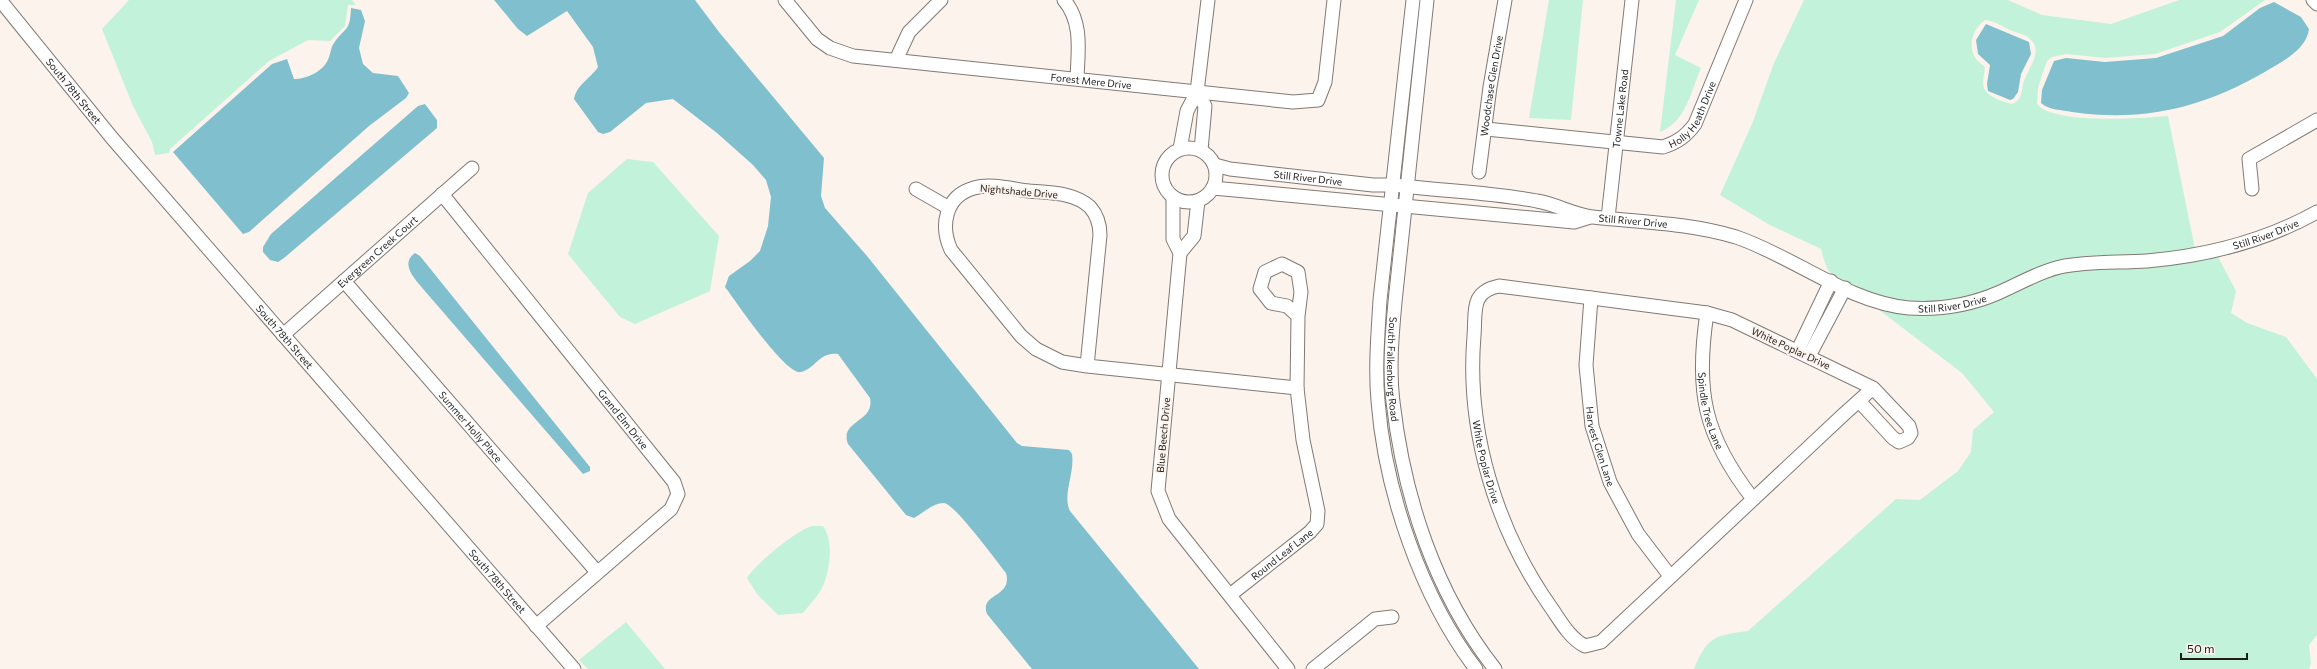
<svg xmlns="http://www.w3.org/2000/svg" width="2317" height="669" font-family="Commissioner,sans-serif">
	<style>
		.green { fill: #c2f2d9; fill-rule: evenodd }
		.water { fill: #80bfcd }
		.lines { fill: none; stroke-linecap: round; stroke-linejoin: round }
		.minor-casing { stroke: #817974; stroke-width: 15 }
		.minor { stroke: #fff; stroke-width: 13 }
		.labels { text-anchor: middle; stroke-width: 4; stroke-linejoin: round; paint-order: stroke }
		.street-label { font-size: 10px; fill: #1f1c1a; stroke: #fcf3ed }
	</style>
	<rect width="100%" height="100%" fill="#fcf3ed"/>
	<!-- green -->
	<g class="green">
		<polygon points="129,0 352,0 356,5 348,5 345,26 330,41 308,40 269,61 170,149 169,153 155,155 152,142 133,106 102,29"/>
		<polygon points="1549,0 1583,0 1571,120 1529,118"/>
		<path d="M1676,0H1699L1675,55L1701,68C1691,91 1686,122 1660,132Z"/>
		<path d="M1804,0H2008L2042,15L2111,24L2179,0H2265L2220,32L2155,54L2105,58L2066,54L2052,57L2047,61L2042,75L2038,88L2037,104C2053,125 2143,118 2168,116L2195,249C2178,251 2161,255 2144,256C2128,257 2109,255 2093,258C2012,278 1944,326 1860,289C1832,276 1829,280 1821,249L1768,224L1720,195L1752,124L1774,63ZM1985,20C1995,21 2002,26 2010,30C2017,33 2025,34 2030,39C2044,50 2028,69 2024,81C2021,90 2023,100 2012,104C2007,103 2002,101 1997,99C1979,91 1983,83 1985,67C1982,64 1978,62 1976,59C1967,46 1973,28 1985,20Z"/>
		<polygon points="627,159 653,162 719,236 710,291 635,324 620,317 568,254 588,193"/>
		<path d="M2217,255L2236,291L2231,313L2247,323L2286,337L2317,379V635L2309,645L2311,663L2309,669H1694C1707,637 1715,635 1748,631L1896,499L1920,500L1958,471L1971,452L1973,430L1994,412L1962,373L1870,303L1906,313L2038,280L2061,272Z"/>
		<path d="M812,526H823C834,541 830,569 823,586C819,595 809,605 803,613L778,615L757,594L747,578C755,564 797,530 812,526Z"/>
		<polygon points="626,622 665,669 588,669 579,660"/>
	</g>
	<!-- water -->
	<g class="water">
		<path d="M494,0H695L719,32L824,158L821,196L825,208L867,256L1017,443L1022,446L1069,450L1072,454C1075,473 1062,495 1070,511L1199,669H1032L987,614C979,593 1013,598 1006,573C997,562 955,504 944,503C933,503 923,513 914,518L906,515L848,444C839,420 875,423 870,398L838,354C820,351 816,368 801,372C786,376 735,300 725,287L729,276L750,261L760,251L768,226L771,197L766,180L753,165L717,133L673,99L646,103L610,132L603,134L598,132L574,99C577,84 590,79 598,67L593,47L567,11L527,36L518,29Z"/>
		<path d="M2274,2L2301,17L2309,29C2307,47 2287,59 2273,67C2209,106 2147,123 2072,112C2063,110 2048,110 2041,103L2042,90L2054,61L2066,58L2105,62L2156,58L2223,36L2260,8Z"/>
		<path d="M351,8L361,10L365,21L359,48L363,64L373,73L398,76L409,93L406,98L369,126L249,232L243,234L173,152L272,64L287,59L294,79C307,79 325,71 329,57C331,52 331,47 334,43C346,26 350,32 351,8Z"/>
		<polygon points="1986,24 2029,42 2031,54 2021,74 2018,92 2013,99 2010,100 1988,91 1987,84 1990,65 1978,54 1976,40"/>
		<polygon points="425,104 437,120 437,128 284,258 278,262 270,260 263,252 263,247 271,234 418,106"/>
		<path d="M415,253L420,256L590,467V471L583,474L424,290C416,280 399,264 415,253Z"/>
	</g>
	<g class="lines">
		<!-- minor casing -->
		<g class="minor-casing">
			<g id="minor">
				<path id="s1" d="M0,0L112,138L574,669"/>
				<path id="s2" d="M785,0L817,39L830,48L853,56L1293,102L1318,100L1325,82L1334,0"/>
				<path d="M1064,0C1083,22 1078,52 1077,78"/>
				<path d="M1413,0L1380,300C1378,334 1375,367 1378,401C1385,491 1421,597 1476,669"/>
				<path id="s3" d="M1427,0L1395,302C1392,335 1389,369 1393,402C1404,497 1435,593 1495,669"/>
				<polyline points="2313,0 2317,4"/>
				<polyline points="896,60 909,32 941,0"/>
				<polyline points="1197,92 1205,106 1201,150"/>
				<path id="s4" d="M1486,129L1663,147C1678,142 1686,136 1695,124L1746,0"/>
				<circle cx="1189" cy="175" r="27"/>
				<polyline points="1180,149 1187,111 1197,92 1208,0"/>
				<path id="s5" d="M1215,165L1230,169L1373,185H1394C1441,191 1490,192 1537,201C1556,204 1574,215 1593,217C1640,222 1690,223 1736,237C1793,256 1849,303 1909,308C1939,310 1970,305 1998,293C2019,284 2038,272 2060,267C2089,261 2118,263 2147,261C2205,256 2265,241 2317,212"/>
				<path id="s6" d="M1479,172L1490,87L1505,0"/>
				<polyline points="1213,188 1574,222 1590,217"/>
				<polyline points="916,189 949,208"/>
				<polyline points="2252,189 2249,159 2317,120"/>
				<path id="s7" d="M442,194L674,482L678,494L671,509L536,626"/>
				<polyline points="1173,197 1173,239 1180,253 1158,491 1169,519 1288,669"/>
				<path id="s8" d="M1608,218L1632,0"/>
				<polyline points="1180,253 1194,236 1198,201"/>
				<path id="s9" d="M344,281L597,572"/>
				<path id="s10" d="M1591,298L1586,365L1592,426L1610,482L1638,534L1670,576"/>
				<path id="s11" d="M1707,313C1695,391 1704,436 1753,499"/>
				<path id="s12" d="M283,335L472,168"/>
				<polyline points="1798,350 1831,281"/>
				<polyline points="1809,356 1845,288"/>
				<path d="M1087,366L1100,235C1100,225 1097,215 1090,207C1074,192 1049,193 1029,191C1012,189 990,183 974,188C945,196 940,226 951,250L1021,336L1036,349L1062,362L1087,366L1297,388"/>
				<path id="s13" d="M1859,401L1893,438L1899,442L1908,438L1911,433L1909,426L1873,388L1732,320L1707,313L1499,286C1470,292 1476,311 1474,336C1466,430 1496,529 1550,606C1560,620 1569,638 1585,646L1601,642L1843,415L1873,388"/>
				<path id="s14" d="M1230,595L1310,532L1317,524L1318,511L1303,440L1297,388L1298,316L1301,292L1298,272L1282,264L1265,272L1260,289L1271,303L1287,306L1298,316"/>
				<polyline points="1313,669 1375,619 1392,617"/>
			</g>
		</g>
		<!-- minor -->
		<use href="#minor" class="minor"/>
	</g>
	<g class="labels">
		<!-- street labels -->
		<g class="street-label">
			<text dy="4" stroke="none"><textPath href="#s2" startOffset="330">Forest Mere Drive</textPath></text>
			<text dy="4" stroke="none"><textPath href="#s6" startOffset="87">Woodchase Glen Drive</textPath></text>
			<text dy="4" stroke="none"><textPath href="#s1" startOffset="117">South 78th Street</textPath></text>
			<text dy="4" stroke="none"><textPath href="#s8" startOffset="110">Towne Lake Road</textPath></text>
			<text dy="4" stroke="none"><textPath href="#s4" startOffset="224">Holly Heath Drive</textPath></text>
			<text dy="4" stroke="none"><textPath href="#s5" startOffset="94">Still River Drive</textPath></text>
			<text transform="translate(1019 191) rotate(5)" y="4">Nightshade Drive</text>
			<text dy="4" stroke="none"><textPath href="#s5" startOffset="423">Still River Drive</textPath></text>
			<text dy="4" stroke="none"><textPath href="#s5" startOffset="1083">Still River Drive</textPath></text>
			<text dy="4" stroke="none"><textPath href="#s12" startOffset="126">Evergreen Creek Court</textPath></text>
			<text dy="4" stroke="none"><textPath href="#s5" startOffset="759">Still River Drive</textPath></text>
			<text dy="4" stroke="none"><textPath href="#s1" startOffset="441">South 78th Street</textPath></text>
			<text transform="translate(1791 348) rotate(25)" y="4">White Poplar Drive</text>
			<text dy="4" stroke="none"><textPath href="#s3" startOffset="371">South Falkenburg Road</textPath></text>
			<text dy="4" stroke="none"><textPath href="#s11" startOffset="99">Spindle Tree Lane</textPath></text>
			<text dy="4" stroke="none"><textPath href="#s7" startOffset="289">Grand Elm Drive</textPath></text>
			<text dy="4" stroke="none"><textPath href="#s9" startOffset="193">Summer Holly Place</textPath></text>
			<text transform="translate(1163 435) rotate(-85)" y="4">Blue Beech Drive</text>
			<text dy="4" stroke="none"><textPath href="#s10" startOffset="150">Harvest Glen Lane</textPath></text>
			<text dy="4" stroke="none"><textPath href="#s13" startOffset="715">White Poplar Drive</textPath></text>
			<text dy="4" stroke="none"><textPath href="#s14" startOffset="66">Round Leaf Lane</textPath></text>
			<text dy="4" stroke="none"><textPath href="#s1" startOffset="765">South 78th Street</textPath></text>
		</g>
	</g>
	<!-- scale -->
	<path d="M2181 653v6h66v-6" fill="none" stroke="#1f1c1a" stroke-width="2"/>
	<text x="2187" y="653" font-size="12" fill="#1f1c1a" stroke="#fcf3ed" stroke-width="3" paint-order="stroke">50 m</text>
</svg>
